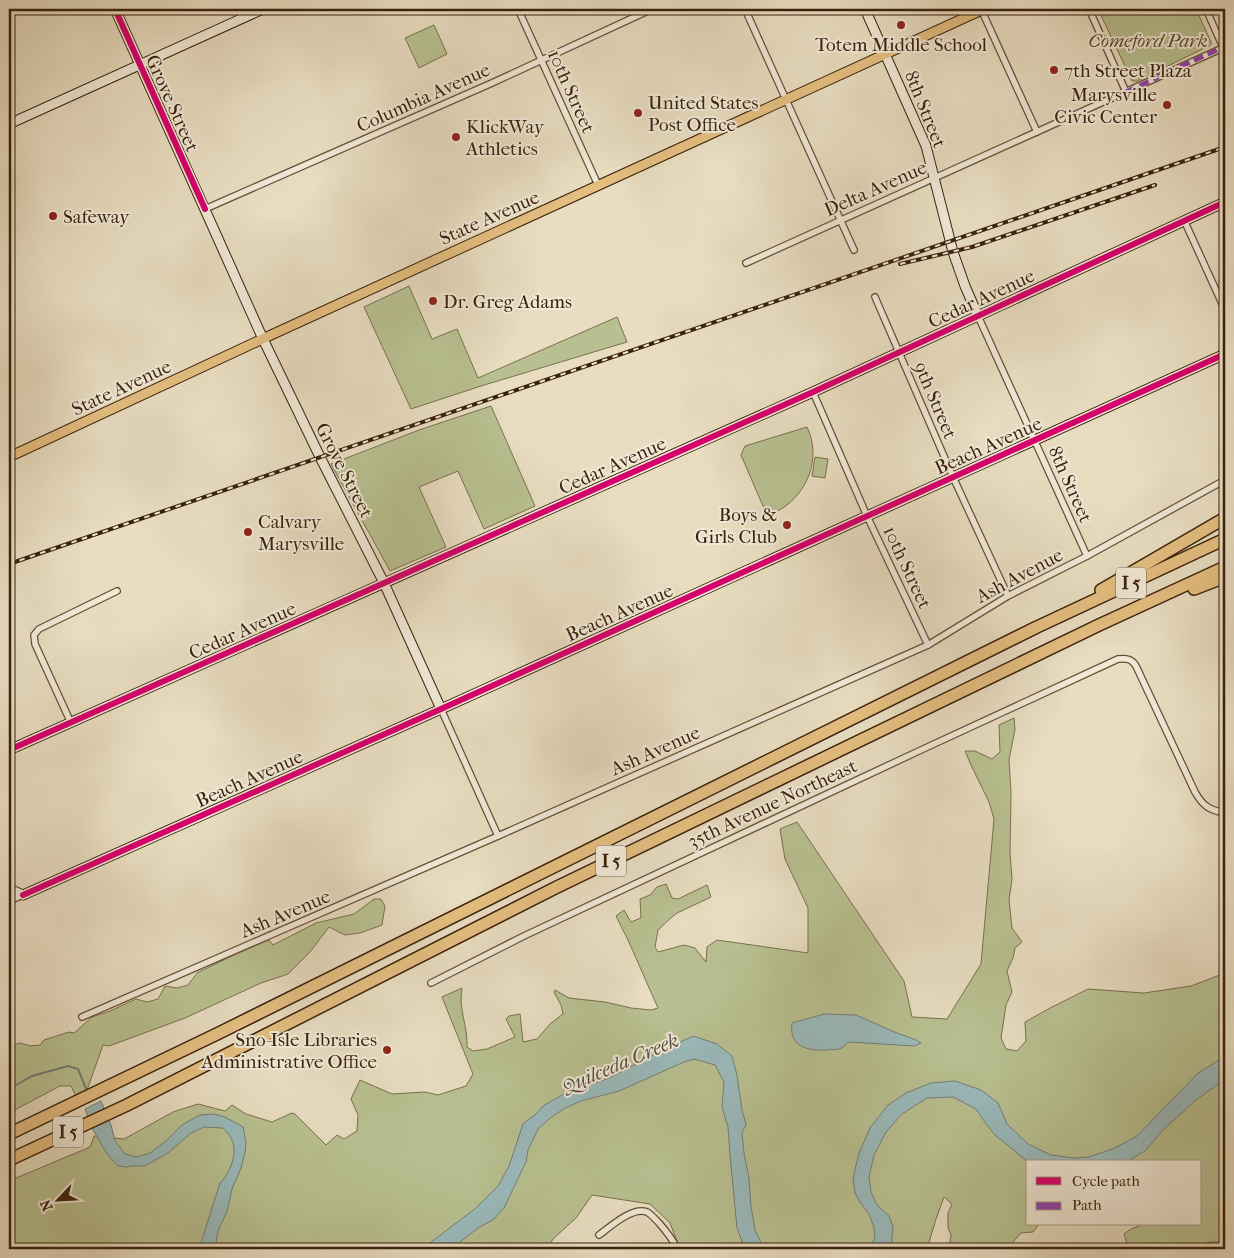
<svg xmlns="http://www.w3.org/2000/svg" width="1234" height="1258" font-family="'IM FELL French Canon',serif">
	<style>
		.green { fill: #b8c091; stroke: #79704e }
		.water { fill: #9ababc; stroke: #747d76 }
		.lines { fill: none; stroke-linecap: round; stroke-linejoin: round }
		.stream { stroke: #747d76; stroke-width: 2 }
		.street-casing { stroke: #665039; stroke-width: 8 }
		.secondary-casing { stroke: #3a210c; stroke-width: 11 }
		.primary-casing { stroke: #3a210c; stroke-width: 11 }
		.highway-casing { stroke: #3a210c; stroke-width: 14 }
		.street { stroke: #f0e9d7; stroke-width: 5.5 }
		.secondary { stroke: #f0e9d7; stroke-width: 9 }
		.primary { stroke: #e4be80; stroke-width: 9 }
		.highway { stroke: #e4be80; stroke-width: 11 }
		.rail-casing { stroke: #3a210c; stroke-width: 4 }
		.rail { stroke: #f0e9d7; stroke-width: 2; stroke-dasharray: 5.5; stroke-linecap: butt }
		.quiet { stroke: #8e44ad; stroke-width: 5; stroke-dasharray: 10 5; stroke-linecap: butt }
		.cycleway-casing { stroke: #f0e9d7; stroke-width: 9 }
		.cycleway { stroke: #d6006c; stroke-width: 6 }
		.poi-dot { fill: #8f2418; stroke: #f0e9d7; stroke-width: 2 }
		.labels { text-anchor: middle; stroke-width: 4; stroke-linejoin: round; paint-order: stroke }
		.shield { fill: #f0e9d7; stroke: #715d49; stroke-width: 1 }
		.shield-label { font-size: 18px; font-weight: bold; fill: #3a210c }
		.park-label { font-size: 19px; font-style: italic; fill: #5a492d; stroke: #f0e9d7 }
		.poi-label { font-size: 19px; fill: #3a210c; stroke: #f0e9d7; text-anchor: start }
		.street-label { font-size: 19px; fill: #3a210c; stroke: #f0e9d7 }
		.water-label { font-size: 20px; font-style: italic; fill: #574f41; stroke: #f0e9d7 }
	</style>
	<rect width="100%" height="100%" fill="#e8ddc1"/>
	<filter id="stains"><feTurbulence type="fractalNoise" baseFrequency=".004" numOctaves="4"/><feColorMatrix values="0 0 0 0 .2 0 0 0 0 .09 0 0 0 0 .02 0 0 0 .5 -.17"/></filter>
	<radialGradient id="worn" r=".72"><stop offset=".6" stop-color="#630" stop-opacity="0"/><stop offset="1" stop-color="#630" stop-opacity=".3"/></radialGradient>
	<!-- green -->
	<g class="green">
		<polygon points="1098,9 1196,9 1211,42 1211,45 1137,81 1132,81"/>
		<polygon points="434,25 447,54 419,68 405,38"/>
		<polygon points="409,286 432,339 457,329 478,378 617,317 627,342 481,386 411,409 364,307"/>
		<polygon points="491,406 535,506 484,529 458,471 419,487 446,547 390,571 331,464 419,430"/>
		<path d="M807,427C820,454 811,486 787,505C781,510 774,513 766,513L741,455L745,446Z"/>
		<polygon points="815,457 828,459 825,478 812,476"/>
		<path d="M1014,718L1015,729L1009,760L1011,793L1010,853L1012,879L1009,900L1012,928L1022,942L1015,948L1013,958L1007,971L1012,992L1006,1005L1001,1038L1006,1049L1017,1051L1026,1041L1025,1022L1050,1008L1088,989L1144,993L1191,986L1225,973V1243C1215,1241 1204,1241 1196,1249H1126L1127,1244L1124,1234L1131,1229L1139,1226V1224H1200V1162H1028V1224H1039L1033,1232L1021,1233L1007,1249H949L951,1235L948,1228V1213L952,1204L944,1197L936,1219L927,1249H680L670,1223L650,1204L592,1195L576,1218L554,1238L546,1249H9V1181L90,1147L94,1136L124,1139L173,1112L198,1104L225,1111L232,1105L246,1114L272,1122L292,1113L295,1114L326,1145L337,1135L344,1139L357,1131L358,1115L351,1099L360,1080L392,1094L425,1092L438,1095L466,1086L473,1074L442,997L462,988C458,1010 468,1025 467,1047L473,1051L487,1049L515,1037L506,1019L509,1016L520,1014L523,1042L537,1039L550,1024L563,1014L561,1005L554,992L555,990L569,998L605,1002L631,1008L651,1010L658,1008L628,940L616,916L624,910L631,922L641,918L640,899L650,895L657,887L666,884L672,898L678,899L707,885L711,897L677,913L673,916L658,930L655,947L658,952L684,945L695,948L706,962L707,947L717,940L808,953V908L785,859L780,829L797,822L904,981L912,1017L947,1019L981,964L994,819L989,802L971,765L965,751H975L992,759L1000,752L999,725Z"/>
		<polygon points="374,899 381,899 385,906 382,925 360,933 345,935 329,927 310,952 288,974 261,983 185,1018 109,1046 103,1045 81,1107 71,1086 60,1086 9,1113 9,1046 20,1043 30,1046 40,1045 44,1040 69,1032 74,1033 92,1017 110,1011 136,999 147,1002 158,999 165,986 177,988 188,985 197,973 238,953 269,940 273,945 316,923 354,914"/>
	</g>
	<!-- water -->
	<g class="water">
		<path d="M824,1014L856,1015L892,1031L916,1040L921,1043L914,1046L849,1042C846,1044 843,1048 839,1049C836,1050 831,1049 827,1050C807,1051 789,1047 792,1023Z"/>
		<polygon points="693,1036 717,1044 732,1056 737,1075 742,1110 746,1124 742,1133 744,1153 749,1178 751,1206 755,1230 764,1249 745,1249 737,1228 730,1155 728,1127 722,1107 724,1082 715,1065 694,1059 684,1062 619,1091 581,1101 565,1108 549,1119 538,1129 528,1150 526,1162 504,1208 493,1220 478,1228 451,1249 422,1249 476,1208 498,1186 509,1166 523,1124 537,1113 543,1106 567,1092 607,1079 659,1052"/>
		<polygon points="1225,1059 1225,1079 1196,1100 1164,1129 1145,1151 1126,1162 1028,1162 995,1135 987,1125 976,1109 953,1097 927,1098 902,1114 886,1132 874,1155 869,1177 871,1192 877,1205 889,1216 893,1227 891,1249 867,1249 875,1239 874,1227 869,1214 860,1202 855,1193 853,1178 859,1153 870,1128 888,1105 906,1093 931,1083 955,1081 981,1090 998,1103 1007,1124 1028,1144 1051,1155 1073,1158 1089,1157 1115,1148 1137,1136 1198,1073 1219,1060"/>
		<path d="M101,1101L111,1125L115,1141L125,1154L137,1157L150,1153L166,1141L182,1125L200,1115L214,1114L225,1117L243,1127L246,1142L245,1153L241,1168L232,1189L227,1211L218,1231L215,1249H199L220,1183C230,1173 239,1152 231,1138C229,1134 226,1131 223,1128L204,1127L191,1133L168,1153L145,1166H132L127,1167L118,1166L107,1154L92,1128L85,1109Z"/>
	</g>
	<g class="lines">
		<!-- stream -->
		<polyline class="stream" points="9,1089 32,1076 68,1066 78,1069 87,1091"/>
		<!-- street casing -->
		<g class="street-casing">
			<g id="street">
				<polyline points="518,9 598,185"/>
				<polyline points="745,9 854,250"/>
				<polyline points="981,9 1037,132"/>
				<polyline points="1089,9 1126,92"/>
				<polyline points="1206,9 1225,52"/>
				<polyline points="205,209 492,83 652,9"/>
				<polyline points="1184,220 1225,310"/>
				<polyline points="746,263 1225,47"/>
				<polyline points="875,297 953,477 1008,596"/>
				<polyline points="978,316 1087,556"/>
				<polyline points="813,392 867,516 928,645"/>
				<polyline points="441,709 498,836"/>
				<polyline points="71,723 35,644 34,635 39,629 117,591"/>
				<polyline points="9,901 23,895"/>
				<path d="M431,983L526,935L921,750L1118,659C1127,658 1132,659 1136,666L1195,792C1203,806 1209,810 1225,813"/>
				<polyline points="82,1017 498,836 928,645 1008,596 1087,556 1225,480"/>
				<path d="M599,1235C610,1227 633,1206 647,1212C651,1214 656,1220 659,1223C666,1231 673,1239 677,1249"/>
			</g>
		</g>
		<!-- secondary casing -->
		<g class="secondary-casing">
			<g id="secondary">
				<polyline points="115,9 263,339 320,457 384,583 441,709"/>
				<polyline points="865,9 926,146 953,252 965,286 978,316"/>
				<polyline points="9,124 263,9"/>
				<polyline points="9,750 813,392 1225,202"/>
				<polyline points="9,889 23,895 441,709 1225,354"/>
			</g>
		</g>
		<!-- primary casing -->
		<g class="primary-casing">
			<polyline id="primary" points="9,457 271,335 984,9"/>
		</g>
		<!-- highway casing -->
		<g class="highway-casing">
			<g id="highway">
				<polyline points="1194,589 1225,577"/>
				<polyline points="1101,590 1225,518"/>
				<polyline points="9,1134 219,1033 1037,627 1225,539"/>
				<polyline points="9,1160 127,1105 555,888 1099,625 1225,567"/>
			</g>
		</g>
		<!-- street -->
		<use href="#street" class="street"/>
		<!-- secondary -->
		<use href="#secondary" class="secondary"/>
		<!-- primary -->
		<use href="#primary" class="primary"/>
		<!-- highway -->
		<use href="#highway" class="highway"/>
		<!-- rail casing -->
		<g class="rail-casing">
			<g id="rail">
				<polyline points="900,264 972,247 1155,185"/>
				<polyline points="9,564 1225,147"/>
			</g>
		</g>
		<!-- rail -->
		<use href="#rail" class="rail"/>
		<!-- quiet -->
		<polyline class="quiet" points="1126,92 1223,47"/>
		<!-- cycleway casing -->
		<g class="cycleway-casing">
			<g id="cycleway">
				<polyline points="115,9 205,209"/>
				<polyline points="9,750 813,392 1225,202"/>
				<polyline points="23,895 441,709 1225,354"/>
			</g>
		</g>
		<!-- cycleway -->
		<use href="#cycleway" class="cycleway"/>
	</g>
	<!-- markers -->
	<g class="poi-dot">
		<circle cx="901" cy="25" r="5"/>
		<circle cx="1054" cy="70" r="5"/>
		<circle cx="1167" cy="105" r="5"/>
		<circle cx="638" cy="113" r="5"/>
		<circle cx="456" cy="137" r="5"/>
		<circle cx="53" cy="216" r="5"/>
		<circle cx="433" cy="301" r="5"/>
		<circle cx="787" cy="525" r="5"/>
		<circle cx="248" cy="532" r="5"/>
		<circle cx="387" cy="1050" r="5"/>
	</g>
	<g class="labels">
		<!-- shield labels -->
		<g class="shield">
			<rect x="1116" y="567.5" width="30" height="31" rx="4"/>
			<rect x="596" y="845.5" width="30" height="31" rx="4"/>
			<rect x="53" y="1116.5" width="30" height="31" rx="4"/>
		</g>
		<g class="shield-label">
			<text x="1131" y="589">I 5</text>
			<text x="611" y="867">I 5</text>
			<text x="68" y="1138">I 5</text>
		</g>
		<!-- park labels -->
		<g class="park-label">
			<text x="1148" y="47">Comeford Park</text>
		</g>
		<!-- poi labels -->
		<g class="poi-label">
			<text x="901" y="51" text-anchor="middle">Totem Middle School</text>
			<text x="1064" y="77">7th Street Plaza</text>
			<text x="1157" y="101" text-anchor="end">Marysville<tspan x="1157" dy="22">Civic Center</tspan></text>
			<text x="648" y="109">United States<tspan x="648" dy="22">Post Office</tspan></text>
			<text x="466" y="133">KlickWay<tspan x="466" dy="22">Athletics</tspan></text>
			<text x="63" y="223">Safeway</text>
			<text x="443" y="308">Dr. Greg Adams</text>
			<text x="777" y="521" text-anchor="end">Boys &amp;<tspan x="777" dy="22">Girls Club</tspan></text>
			<text x="258" y="528">Calvary<tspan x="258" dy="22">Marysville</tspan></text>
			<text x="377" y="1046" text-anchor="end">Sno-Isle Libraries<tspan x="377" dy="22">Administrative Office</tspan></text>
		</g>
		<!-- street labels -->
		<g class="street-label">
			<text transform="translate(572 91) rotate(66)" y="7">10th Street</text>
			<text transform="translate(423 97) rotate(-24)" y="7">Columbia Avenue</text>
			<text transform="translate(173 103) rotate(66)" y="7">Grove Street</text>
			<text transform="translate(926 109) rotate(68)" y="7">8th Street</text>
			<text transform="translate(875 188) rotate(-24)" y="7">Delta Avenue</text>
			<text transform="translate(489 217) rotate(-24)" y="7">State Avenue</text>
			<text transform="translate(981 298) rotate(-25)" y="7">Cedar Avenue</text>
			<text transform="translate(121 387) rotate(-25)" y="7">State Avenue</text>
			<text transform="translate(936 400) rotate(67)" y="7">9th Street</text>
			<text transform="translate(988 445) rotate(-24)" y="7">Beach Avenue</text>
			<text transform="translate(612 465) rotate(-24)" y="7">Cedar Avenue</text>
			<text transform="translate(345 470) rotate(63)" y="7">Grove Street</text>
			<text transform="translate(1071 484) rotate(66)" y="7">8th Street</text>
			<text transform="translate(908 567) rotate(65)" y="7">10th Street</text>
			<text transform="translate(1019 575) rotate(-28)" y="7">Ash Avenue</text>
			<text transform="translate(619 612) rotate(-24)" y="7">Beach Avenue</text>
			<text transform="translate(242 630) rotate(-24)" y="7">Cedar Avenue</text>
			<text transform="translate(655 750) rotate(-24)" y="7">Ash Avenue</text>
			<text transform="translate(249 778) rotate(-24)" y="7">Beach Avenue</text>
			<text transform="translate(772 803) rotate(-25)" y="7">35th Avenue Northeast</text>
			<text transform="translate(285 913) rotate(-23)" y="7">Ash Avenue</text>
		</g>
		<!-- water labels -->
		<g class="water-label">
			<text transform="translate(620 1063) rotate(-23)" y="7">Quilceda Creek</text>
		</g>
	</g>
	<!-- margin -->
	<rect width="1234" height="1258" fill="none" stroke="#e8ddc1" stroke-width="30"/>
	<rect x="10" y="10" width="1214" height="1238" fill="none" stroke="#3a210c" stroke-width="2.5"/>
	<rect x="15" y="15" width="1204" height="1228" fill="none" stroke="#3a210c"/>
	<!-- legend -->
	<rect x="1026" y="1160" width="175" height="65" fill="#f0e9d7" stroke="#a79986"/>
	<rect x="1036" y="1177" width="25" height="8" fill="#d6006c" stroke="#a79986"/>
	<text x="1072" y="1186" font-size="15" fill="#3a210c">Cycle path</text>
	<rect x="1036" y="1202" width="25" height="8" fill="#8e44ad" stroke="#a79986"/>
	<text x="1072" y="1210" font-size="15" fill="#3a210c">Path</text>
	<!-- north arrow -->
	<g transform="translate(58 1200) rotate(245)" stroke="#f0e9d7" stroke-width="4" paint-order="stroke">
	<path d="M0-4L9 19L0 12L-9 19Z" fill="#3a210c"/>
	<text y="-8" font-size="14" font-weight="bold" text-anchor="middle" fill="#3a210c">N</text>
	</g>
	<rect width="100%" height="100%" filter="url(#stains)"/>
	<rect width="100%" height="100%" fill="url(#worn)"/>
</svg>
